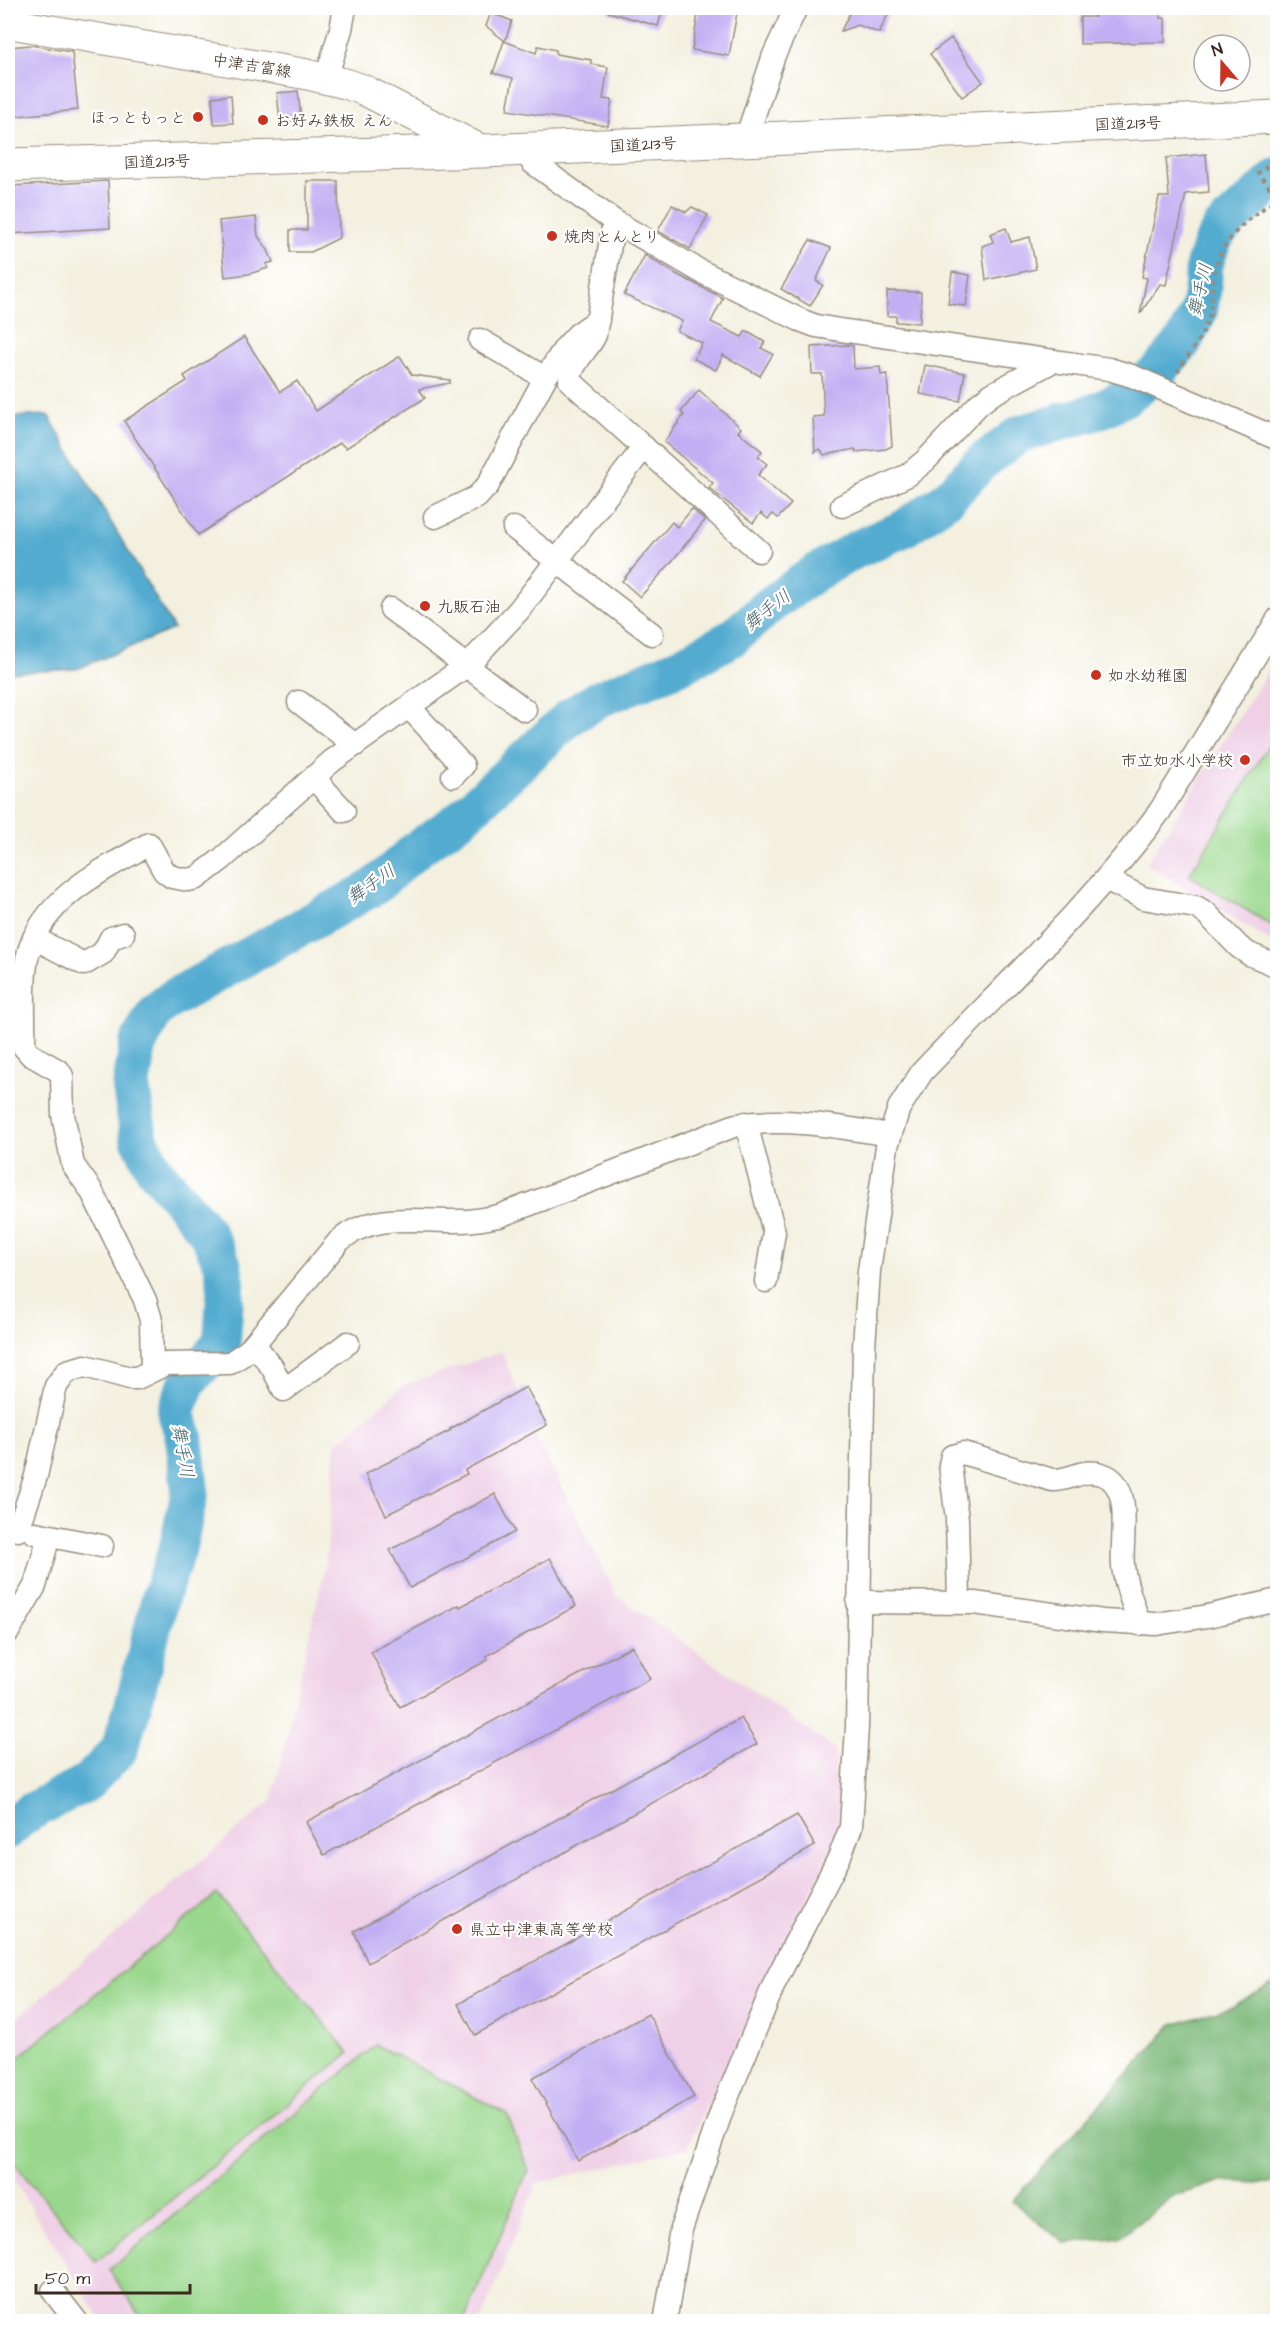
<svg xmlns="http://www.w3.org/2000/svg" width="1285" height="2329" font-family="'Architects Daughter','Klee One',sans-serif">
	<style>
		.built { fill: #efd0e6 }
		.green { fill: #99d78c; stroke: #6a8055; stroke-width: 1.5 }
		.forest { fill: #7ab878; stroke: #5a714b; stroke-width: 1.5 }
		.water { fill: #53acd0; stroke: #476b77; stroke-width: 1.5 }
		.lines { fill: none; stroke-linecap: round; stroke-linejoin: round }
		.river { stroke: #53acd0; stroke-width: 38 }
		.building { fill: #c1aef3 }
		.minor-casing { stroke: #978d7e; stroke-width: 25 }
		.major-casing { stroke: #978d7e; stroke-width: 32 }
		.highway-casing { stroke: #978d7e; stroke-width: 35 }
		.path { stroke: #978d7e; stroke-width: 4; stroke-dasharray: 4.5 4.5; stroke-linecap: butt }
		.minor { stroke: #fff; stroke-width: 22 }
		.major { stroke: #fff; stroke-width: 30 }
		.highway { stroke: #fff; stroke-width: 33 }
		.poi-dot { fill: #c8321e; stroke: #fff; stroke-width: 2 }
		.labels { text-anchor: middle; stroke-width: 4.5; stroke-linejoin: round; paint-order: stroke }
		.street-label { font-size: 16px; fill: #3b2a1e; stroke: #fff }
		.poi-label { font-size: 16px; fill: #3b2a1e; stroke: #fff; text-anchor: start }
		.water-label { font-size: 18px; font-style: italic; fill: #455e65; stroke: #fff }
	</style>
	<rect width="100%" height="100%" fill="#fff"/>
	<filter id="ink" filterUnits="userSpaceOnUse"><feTurbulence type="fractalNoise" baseFrequency=".0167" numOctaves="2"/><feDisplacementMap in="SourceGraphic" scale="12" xChannelSelector="R" yChannelSelector="G"/><feConvolveMatrix kernelMatrix="1 2 1 2 8 2 1 2 1" color-interpolation-filters="sRGB"/></filter>
	<filter id="wash" filterUnits="userSpaceOnUse"><feTurbulence type="fractalNoise" baseFrequency=".008" numOctaves="4" result="noise"/><feDisplacementMap in="SourceGraphic" scale="24" xChannelSelector="R" yChannelSelector="G"/><feGaussianBlur stdDeviation="1.35" result="paint"/><feColorMatrix in="noise" values="0 0 0 0 0 0 0 0 0 0 0 0 0 0 0 0 0 1.4 0 .05"/><feComposite in="paint" operator="in"/></filter>
	<g filter="url(#wash)">
		<rect width="100%" height="100%" fill="#f3f0df"/>
		<!-- built -->
		<g class="built">
			<polygon points="1277,657 1277,945 1146,864"/>
			<polygon points="502,1352 539,1442 616,1595 835,1749 840,1832 687,2148 537,2183 480,2322 102,2321 8,2171 8,2026 272,1800 326,1562 336,1444 404,1385"/>
		</g>
		<!-- green -->
		<g class="green">
			<polygon points="1277,732 1277,929 1189,875"/>
			<polygon points="217,1894 349,2053 96,2262 8,2156 8,2066"/>
			<polygon points="376,2045 507,2114 528,2170 464,2321 144,2321 109,2270"/>
		</g>
		<!-- forest -->
		<polygon class="forest" points="1277,1981 1277,2184 1222,2181 1173,2197 1121,2237 1064,2243 1012,2201 1173,2024 1234,2006"/>
		<!-- water -->
		<polygon class="water" points="48,415 174,629 77,669 8,673 8,417"/>
		<g class="lines">
			<!-- river -->
			<polyline class="river" points="8,1830 24,1816 43,1805 88,1782 119,1750 133,1706 161,1594 177,1551 190,1491 184,1437 176,1412 187,1383 207,1361 222,1340 226,1283 222,1263 206,1231 154,1169 139,1138 131,1087 138,1044 155,1012 173,998 374,887 417,849 460,819 570,717 599,699 682,665 732,638 770,605 815,573 857,549 903,529 947,499 983,461 1020,434 1098,411 1126,397 1158,371 1183,342 1199,311 1203,287 1204,266 1211,245 1220,229 1278,177"/>
		</g>
		<g id="blocks">
			<!-- building -->
			<g class="building">
				<polygon points="609,8 663,8 658,26 608,12"/>
				<polygon points="699,8 738,8 729,56 692,50"/>
				<polygon points="852,8 891,8 879,33 858,25 841,31"/>
				<polygon points="1094,8 1160,8 1160,18 1165,18 1165,42 1080,44 1080,17 1095,17"/>
				<polygon points="491,13 512,21 505,41 486,26"/>
				<polygon points="951,38 983,82 962,97 930,54"/>
				<polygon points="504,41 536,53 538,46 556,50 556,54 591,60 591,64 608,67 603,99 612,100 608,126 507,110 513,78 493,73"/>
				<polygon points="31,45 72,52 78,110 8,117 8,47"/>
				<polygon points="298,91 301,120 280,122 277,93"/>
				<polygon points="231,95 233,123 214,124 212,97"/>
				<polygon points="1206,154 1209,192 1186,194 1166,285 1160,284 1140,314 1147,278 1142,277 1159,197 1169,197 1166,158"/>
				<polygon points="108,181 110,228 8,234 8,202 12,201 11,186"/>
				<polygon points="307,181 338,181 339,238 311,252 290,252 290,230 307,230"/>
				<polygon points="672,205 686,212 692,207 708,215 690,249 658,231"/>
				<polygon points="256,217 258,236 268,250 273,262 266,264 268,268 249,274 225,277 219,221"/>
				<polygon points="1006,228 1011,242 1030,237 1036,269 986,280 982,246 993,242 990,234"/>
				<polygon points="810,240 831,248 816,281 823,285 810,306 781,289"/>
				<polygon points="645,255 676,274 723,298 711,322 742,337 746,331 765,342 761,348 773,354 760,376 723,355 716,370 694,359 702,343 677,331 682,321 624,295"/>
				<polygon points="952,272 970,275 966,306 948,304"/>
				<polygon points="887,291 921,292 920,323 896,322 896,316 887,316"/>
				<polygon points="244,337 280,392 297,381 316,411 400,356 412,375 450,380 450,383 419,389 425,398 346,448 340,443 198,535 124,421 187,381 184,376"/>
				<polygon points="848,345 853,346 854,369 880,367 881,375 887,374 892,446 886,449 856,452 855,449 824,455 820,449 815,452 813,417 824,416 822,374 812,374 811,347"/>
				<polygon points="925,365 965,373 960,401 920,394"/>
				<polygon points="699,390 741,428 738,432 762,451 758,457 767,464 758,475 791,504 778,518 773,514 768,519 761,513 753,523 709,488 713,483 664,442 684,415 681,412"/>
				<polygon points="692,509 705,520 669,565 640,597 622,581 672,522 677,527"/>
				<polygon points="526,1387 547,1425 465,1470 467,1474 386,1515 365,1474 451,1430 450,1429"/>
				<polygon points="495,1494 515,1532 410,1588 390,1550"/>
				<polygon points="550,1558 576,1606 486,1656 488,1660 400,1707 371,1652 459,1605 460,1607"/>
				<polygon points="632,1646 650,1679 324,1855 306,1822"/>
				<polygon points="741,1718 757,1744 368,1963 354,1931"/>
				<polygon points="797,1815 815,1846 475,2035 458,2004"/>
				<polygon points="648,2014 694,2097 578,2161 532,2078"/>
			</g>
		</g>
	</g>
	<g filter="url(#ink)">
		<use href="#blocks" fill-opacity="0" stroke="#978d7e" stroke-width="1.5"/>
		<g class="lines">
			<!-- minor casing -->
			<g class="minor-casing">
				<g id="minor">
					<polyline points="326,79 341,29 345,8"/>
					<polyline points="746,139 774,55 796,8"/>
					<polyline points="526,149 532,162 614,221 700,271 800,320 816,326 840,330 1109,369 1132,376 1278,439"/>
					<path d="M614,221L595,335C589,349 569,365 570,381L759,551"/>
					<polyline points="480,340 545,378"/>
					<polyline points="842,506 908,475 926,460 979,404 992,394 1053,361"/>
					<polyline points="435,517 477,497 488,485 545,378 565,348 578,334 598,320"/>
					<polyline points="514,528 652,634"/>
					<polyline points="391,609 525,710"/>
					<polyline points="299,702 355,745"/>
					<polyline points="409,707 463,766 453,776"/>
					<polyline points="314,778 344,811"/>
					<polyline points="1106,879 1143,898 1196,907 1206,913 1239,947 1249,954 1278,966"/>
					<polyline points="34,938 84,964 103,953 111,938 123,934"/>
					<polyline points="746,1123 774,1232 766,1281"/>
					<polyline points="254,1344 272,1367 284,1390 348,1343"/>
					<path d="M152,1369L151,1320L145,1300L91,1190L73,1165L63,1115L62,1076L59,1071L31,1055L24,1047C25,1019 21,976 29,951C46,896 103,870 149,844L164,871L172,877L188,880L197,878L222,859L332,761L469,664L519,610L644,447"/>
					<path d="M18,1530L36,1476L56,1386L67,1371L85,1366L130,1378H137L166,1364L230,1363L248,1351L339,1241C373,1211 420,1222 462,1221C474,1221 487,1218 499,1216L736,1125C787,1117 839,1127 890,1135"/>
					<polyline points="35,1533 102,1546"/>
					<polyline points="858,1602 974,1603 1103,1621 1156,1624 1208,1616 1278,1600"/>
					<path d="M959,1602L957,1519L950,1465L952,1456L963,1453L1052,1480C1070,1481 1083,1468 1101,1474C1135,1483 1120,1540 1123,1566C1125,1586 1134,1605 1139,1624"/>
					<polyline points="8,1632 35,1586 49,1536"/>
					<polyline points="53,2291 77,2322"/>
					<path d="M665,2322L681,2229L722,2110L775,1982L839,1858L851,1827L857,1727L864,1347L869,1271L887,1146L899,1108L922,1072C1003,987 1090,906 1160,811L1278,619"/>
				</g>
			</g>
			<!-- major casing -->
			<g class="major-casing">
				<polyline id="major" points="8,23 305,74 347,84 364,90 483,151"/>
			</g>
			<!-- highway casing -->
			<g class="highway-casing">
				<polyline id="highway" points="8,165 483,151 1278,117"/>
			</g>
			<!-- path -->
			<g class="path">
				<polyline points="1278,151 1265,168 1258,173 1278,198"/>
				<path d="M1177,372C1188,356 1201,339 1208,320C1213,306 1211,289 1214,274C1221,237 1249,218 1278,198"/>
			</g>
			<!-- minor -->
			<use href="#minor" class="minor"/>
			<!-- major -->
			<use href="#major" class="major"/>
			<!-- highway -->
			<use href="#highway" class="highway"/>
		</g>
	</g>
	<!-- markers -->
	<g class="poi-dot">
		<circle cx="198" cy="117" r="6"/>
		<circle cx="263" cy="120" r="6"/>
		<circle cx="552" cy="236" r="6"/>
		<circle cx="425" cy="606" r="6"/>
		<circle cx="1096" cy="675" r="6"/>
		<circle cx="1245" cy="760" r="6"/>
		<circle cx="457" cy="1929" r="6"/>
	</g>
	<g class="labels">
		<!-- street labels -->
		<g class="street-label">
			<text transform="translate(252 65) rotate(9)" y="6">中津吉富線</text>
			<text transform="translate(1128 123) rotate(-2)" y="6">国道213号</text>
			<text transform="translate(643 144) rotate(-3)" y="6">国道213号</text>
			<text transform="translate(157 161) rotate(-2)" y="6">国道213号</text>
		</g>
		<!-- poi labels -->
		<g class="poi-label">
			<text x="186" y="123" text-anchor="end">ほっともっと</text>
			<text x="275" y="126">お好み鉄板 えん</text>
			<text x="564" y="242">焼肉とんとり</text>
			<text x="437" y="612">九販石油</text>
			<text x="1108" y="681">如水幼稚園</text>
			<text x="1233" y="766" text-anchor="end">市立如水小学校</text>
			<text x="469" y="1935">県立中津東高等学校</text>
		</g>
		<!-- water labels -->
		<g class="water-label">
			<text transform="translate(1200 290) rotate(-77)" y="6">舞手川</text>
			<text transform="translate(767 610) rotate(-38)" y="6">舞手川</text>
			<text transform="translate(371 884) rotate(-35)" y="6">舞手川</text>
			<text transform="translate(183 1451) rotate(80)" y="6">舞手川</text>
		</g>
	</g>
	<!-- margin -->
	<rect width="1285" height="2329" fill="none" stroke="#fff" stroke-width="30"/>
	<!-- north arrow -->
	<g transform="translate(1222 63) rotate(340)"><circle r="28" fill="#ffffff" stroke="#b1aaa5" stroke-width="1.5"/>
	<path d="M0-4.5L10 22L0 15L-10 22Z" fill="#c8321e"/>
	<text y="-9" font-size="16" font-weight="bold" text-anchor="middle" fill="#3b2a1e">N</text>
	</g>
	<!-- scale -->
	<path d="M36 2284v9h154v-9" fill="none" stroke="#3b2a1e" stroke-width="3"/>
	<text x="45" y="2284" font-size="18" fill="#3b2a1e" stroke="#ffffff" stroke-width="4.5" paint-order="stroke">50 m</text>
</svg>
